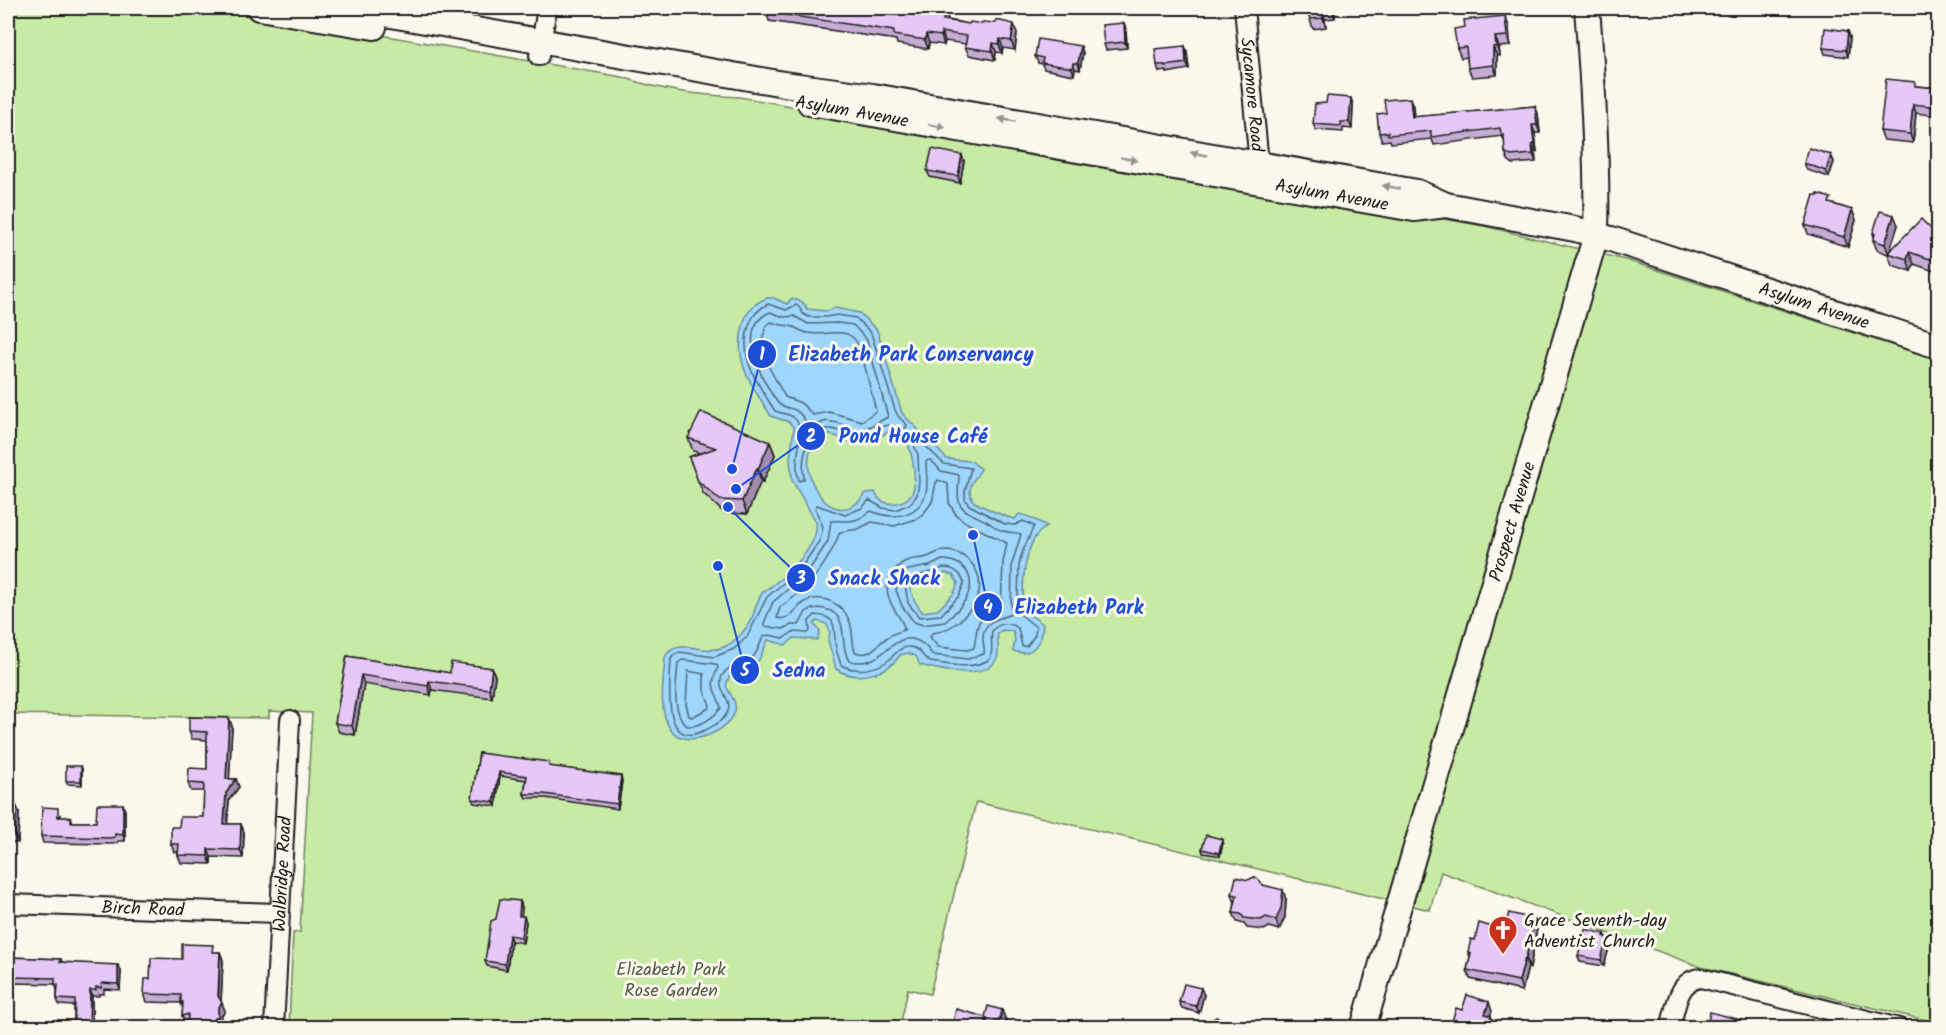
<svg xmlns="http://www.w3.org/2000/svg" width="1946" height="1035" font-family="Kalam,sans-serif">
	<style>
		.green { fill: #c7eaa4; stroke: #728360; stroke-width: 1.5 }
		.water { fill: #9ed6fd; stroke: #6a8ca3; stroke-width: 1.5; fill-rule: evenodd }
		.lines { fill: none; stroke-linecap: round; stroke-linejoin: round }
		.shore { stroke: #506676; stroke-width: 1.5 }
		.minor-casing { stroke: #1c1c1c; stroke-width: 22 }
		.secondary-casing { stroke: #1c1c1c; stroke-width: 28 }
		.minor { stroke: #fbf7ec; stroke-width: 18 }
		.secondary { stroke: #fbf7ec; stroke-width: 24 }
		.wall { fill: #c6acd4; stroke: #1c1c1c; stroke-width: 1.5 }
		.shaded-wall { fill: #a18cad; stroke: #1c1c1c; stroke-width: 1.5 }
		.building { fill: #e6c8f7; stroke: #1c1c1c; stroke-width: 1.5 }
		.oneway { fill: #97948e }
		.labels { text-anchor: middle; stroke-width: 6; stroke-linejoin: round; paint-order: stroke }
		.street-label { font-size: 18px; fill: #1c1c1c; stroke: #fbf7ec }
		.poi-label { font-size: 18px; fill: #1c1c1c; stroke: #fbf7ec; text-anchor: start }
		.park-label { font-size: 18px; fill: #4f5a45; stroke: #fbf7ec }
		.leader { fill: none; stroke: #1d4ed8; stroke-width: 2 }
		.callout-dot { fill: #1d4ed8; stroke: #fbf7ec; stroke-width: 2 }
		.mark-label { font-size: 18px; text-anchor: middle; font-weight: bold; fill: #fff }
		.callout-label { font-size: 20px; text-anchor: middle; font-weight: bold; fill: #1d4ed8; stroke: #fbf7ec; stroke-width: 6; stroke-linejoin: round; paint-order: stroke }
	</style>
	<rect width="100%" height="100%" fill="#fbf7ec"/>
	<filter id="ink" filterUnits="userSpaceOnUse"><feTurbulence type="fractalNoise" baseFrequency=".0167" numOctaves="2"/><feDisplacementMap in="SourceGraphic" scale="12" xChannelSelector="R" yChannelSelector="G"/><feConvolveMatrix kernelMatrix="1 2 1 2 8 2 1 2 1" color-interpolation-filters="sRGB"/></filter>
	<g filter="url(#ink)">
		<!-- green -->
		<path class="green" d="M8,8H225L622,77C662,91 697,95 739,97L1484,226L1626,260L1938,360V1023L1701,967L1441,872L1430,910L976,802L930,994L908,989L900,1027H289L293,933L300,932L312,713L269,711V718L8,714Z"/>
		<!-- water -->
		<path class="water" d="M767,298H774L787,304L791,299C799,299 805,302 807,309L826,311L836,308L859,313L877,330L902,413L947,459L971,461L981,469C975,480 965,485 973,501C981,506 1007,518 1015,519L1019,514L1027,516L1047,526C1043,529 1039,532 1036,536C1024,553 1020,592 1026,612L1043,624C1041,642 1034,658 1013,651L1015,640L1013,631L1003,630L998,633C996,642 1001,651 996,660C986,680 937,670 920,665L916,656L908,653L900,655C887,675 856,682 836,669L828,640L830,633L827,624L817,621L814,624L820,631L817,640L794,638L786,645L768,640L759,660L729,677L726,686C730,694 737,702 735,711C731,730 687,751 671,730C657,710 664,679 665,657C677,636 705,656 724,647C739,640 748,627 754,613C756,606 758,598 763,592C766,589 771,587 774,584C790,573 820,543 816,522L792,480L790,458L794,428L789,422L771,416C752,385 733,363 743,325C746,312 754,303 767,298ZM894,431C896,432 900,433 902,435C912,444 917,479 913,491C907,506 880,509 875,492L866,493C832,542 787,462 820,438C831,429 844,442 855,443C873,445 879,433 894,431ZM945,573L953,575L958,583L954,593L938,610L922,612L914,600L910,588L916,581L934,579Z"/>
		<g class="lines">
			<!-- shore -->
			<g class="shore">
				<path d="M768,304L786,310L796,305L799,307L803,314L809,317H826L837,315L856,318L871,333L895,410L898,416L907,425L906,428C899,429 892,423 884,426C876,429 873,436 863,437C853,438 846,432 836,430C807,422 801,458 804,479L799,481C791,461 809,428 793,417C788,414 780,413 775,411C760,387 741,363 747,333C750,319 755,311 768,304Z"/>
				<path d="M770,312L784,317L794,316L808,324L838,323L853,325L856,328L867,340L888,417L863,430H856L838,423L827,421L810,427C805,422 802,413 795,410C789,407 782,408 778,403C762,381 734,328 770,312Z"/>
				<path d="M771,322C778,325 783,325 790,326C796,327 801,332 808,333C830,337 851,322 861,351L876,411L862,421L829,412L813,415L801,403L785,397L764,358L762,341L766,326Z"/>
				<path d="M913,434L944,464L971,468L965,492V499L969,505L1005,524L1015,525L1023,521L1034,526L1022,553L1019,565L1018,600L1021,615L1036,627L1035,635L1027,646H1022L1018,628C1009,622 999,622 992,631C990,641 994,650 990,659C973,670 951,665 931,662C922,659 921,647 909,647C899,647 896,653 890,659C877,670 856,673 841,665C839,658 835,649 835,641C834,625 836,616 815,615L809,621L810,631L808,633L793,632L784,638L769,635L764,636C760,642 758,652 753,657C744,665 728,664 722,676C716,690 733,699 728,711C725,720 711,728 703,731C661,751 670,680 671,659L673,656L680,652L714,657L734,649L747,637L767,597L801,568L820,540L823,527L815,508L817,505L845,515L862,508L869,500L883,508L895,510L910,504L917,495L919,482L918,455L911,437Z"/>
				<path d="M928,460H931L941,471L959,475C957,508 956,507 986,521C992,524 996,529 1003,531C1009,533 1015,532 1021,534L1012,564L1011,614C999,620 983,619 983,639C983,645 985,649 984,654L968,659L933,655C930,652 927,647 923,644C899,627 888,656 868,661C862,663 855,662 849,661C838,644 851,615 825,609C817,607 812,608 806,612L799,625H791L783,629L764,626V623L773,602L807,573L821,552L828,541L831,521C851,520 852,525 871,511C890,519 915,519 925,496C929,487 926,473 926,462Z"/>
				<path d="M938,480L948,484L949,503L957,516L967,523L1007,543L1003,563L1001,606C974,622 979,618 974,648L967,650L938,647L930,637L932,633C950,631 961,621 972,607C990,583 974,551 944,551C937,551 934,555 927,557C922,559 915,558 909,560C898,563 888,576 887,587C887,604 900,615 905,629C900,632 893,633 888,637C876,644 872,658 855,652C851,641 854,630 849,620C843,604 823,594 807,601C795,606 792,622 777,618L780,607C809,589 828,564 840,532L858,529L872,522L894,526L916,519L924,513L932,502L936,483Z"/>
				<path d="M942,560C953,560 961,563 967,572C978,591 959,610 945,622L923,625L914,622L902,606L896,590L898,581L908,570L930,566Z"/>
				<path d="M943,568C954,568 960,572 964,583L959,596L941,615L919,617L908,603L905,585C915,572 928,575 943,568Z"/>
				<path d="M682,660L716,664L718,667C708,691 716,687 721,708C713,718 700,727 687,726C670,711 677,682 678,663Z"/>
				<polygon points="688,671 704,674 704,690 710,705 709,708 692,717 689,716 686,704"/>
			</g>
			<!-- minor casing -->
			<g class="minor-casing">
				<g id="minor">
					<path id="s1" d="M1244,8L1260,174"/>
					<polyline points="539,56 547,8"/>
					<path id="s2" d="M8,904L279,913"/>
					<path id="s3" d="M274,1028L290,720"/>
					<path d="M1670,1028C1676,1008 1677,980 1701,978L1899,1028"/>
				</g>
			</g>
			<!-- secondary casing -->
			<g class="secondary-casing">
				<g id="secondary">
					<polyline points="259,8 374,27"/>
					<path id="s4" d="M351,8L784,84L873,96L1417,192L1446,205L1575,229L1611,239L1938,346"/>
					<path id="s5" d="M810,103L1414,209L1446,205"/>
					<path id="s6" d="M1363,1028L1596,235C1598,159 1593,83 1587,8"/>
				</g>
			</g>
			<!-- minor -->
			<use href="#minor" class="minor"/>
			<!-- secondary -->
			<use href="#secondary" class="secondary"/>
		</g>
		<!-- wall -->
		<g class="wall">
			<polygon points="1303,8 1335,8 1335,18 1325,19 1326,27 1313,29 1307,11 1304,11"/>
			<polygon points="945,10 948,20 1017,33 1015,50 1003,48 1002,53 996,52 995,60 969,55 965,47 966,44 945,41 944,45 929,43 928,49 897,44 896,40 769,21 766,12 915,15"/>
			<polygon points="1124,23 1126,29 1127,48 1106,50 1104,44"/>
			<polygon points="1509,26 1510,46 1499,47 1500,56 1497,56 1497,75 1472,77 1468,68 1467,57 1461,58 1457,48"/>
			<polygon points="1848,31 1850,37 1848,57 1825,54 1823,48"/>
			<polygon points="1185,46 1187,53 1189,69 1167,73 1167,71 1159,72 1157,65"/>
			<polygon points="1083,53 1080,70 1075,69 1074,75 1044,69 1042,64 1038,63 1035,56"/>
			<polygon points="1917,86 1938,88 1938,116 1916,113 1913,143 1884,140 1880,131"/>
			<polygon points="1326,103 1353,104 1352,129 1343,128 1343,132 1316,130 1313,124"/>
			<polygon points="1413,106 1414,117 1535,106 1538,114 1540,133 1535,133 1537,152 1535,152 1536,162 1513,164 1508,160 1505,152 1505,142 1502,136 1434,145 1432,139 1391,143 1390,140 1382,141 1379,133"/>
			<polygon points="1831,155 1834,162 1829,177 1807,170 1804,163"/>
			<polygon points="964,161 960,183 930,177 927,171"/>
			<polygon points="1833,204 1852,210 1856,220 1848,247 1808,234 1805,225"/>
			<polygon points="1898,225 1889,252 1938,236 1938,284 1934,271 1914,264 1911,271 1892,265 1888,254 1877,250 1873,240 1874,237 1873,233"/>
			<polygon points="688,438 770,442 775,455 763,482 761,481 747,514 724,513 703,493 689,457 700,453 693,451"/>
			<polygon points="347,656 450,673 492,668 495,676 492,698 432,690 431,695 364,684 355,735 339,732 335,723"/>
			<polygon points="229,718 232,726 229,779 236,779 239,787 229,800 227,824 241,824 244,832 243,858 211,857 211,864 181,863 178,855 178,852 174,852 171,844 179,827 203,817 204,791 191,791 188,783 207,769 207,740 192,739 189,731"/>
			<polygon points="479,753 622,781 618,809 546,798 526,798 524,794 526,780 500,776 496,806 474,803 472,799"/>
			<polygon points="82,769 82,785 67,784 66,781"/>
			<polygon points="123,804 125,811 125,841 118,841 117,843 112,844 43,843 41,836 61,814 60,817 71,817 73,822 96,822"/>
			<polygon points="8,805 16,805 19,812 18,843 8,842"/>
			<polygon points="1223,843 1220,856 1203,853 1202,849"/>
			<polygon points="1263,885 1286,899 1285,917 1279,930 1269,927 1264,930 1247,928 1244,924 1237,922 1233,913 1235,903 1232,894"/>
			<polygon points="520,901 522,907 521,916 526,922 523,943 511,941 507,970 487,966 485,961 496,919"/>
			<polygon points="1534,919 1537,929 1530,968 1528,967 1522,991 1470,979 1467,970 1470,957 1468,952 1475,940 1492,927 1505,926"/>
			<polygon points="1605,934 1610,944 1604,966 1580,962 1578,956"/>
			<polygon points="215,952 220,952 223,960 221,1002 225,1011 221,1017 220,1026 218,1026 218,1028 187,1028 187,1023 185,1024 182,1016 183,1008 181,1003 147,1002 144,994 182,959"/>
			<polygon points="8,957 61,959 62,962 121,971 120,990 104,989 104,994 99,994 99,996 92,996 92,1028 74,1028 74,1006 59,1005 57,999 57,990 55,984 14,983 14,992 8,992"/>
			<polygon points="1204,995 1199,1013 1182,1008 1179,1002"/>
			<polygon points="985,1017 1006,1020 1004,1028 952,1028"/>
		</g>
		<!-- shaded-wall -->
		<g class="shaded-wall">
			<polygon points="1332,8 1335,8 1335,18"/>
			<polygon points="945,10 948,19 947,29 943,20"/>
			<polygon points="1322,10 1325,19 1326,27 1323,18"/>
			<polygon points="1505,16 1509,26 1510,46 1507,36"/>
			<polygon points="1124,23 1126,29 1127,48 1125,42"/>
			<polygon points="1014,24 1017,33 1015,50 1011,41"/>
			<polygon points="1848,31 1850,37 1848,57 1846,50"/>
			<polygon points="941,32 945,41 944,45 941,36"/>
			<polygon points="926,34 929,43 928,49 925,40"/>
			<polygon points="1495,37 1499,47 1500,56 1496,46"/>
			<polygon points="1000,39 1003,48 1002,53 999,44"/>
			<polygon points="993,43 996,52 995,60 992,51"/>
			<polygon points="1081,46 1083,53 1080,70 1078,63"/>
			<polygon points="1185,46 1187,53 1189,69 1186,63"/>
			<polygon points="1493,47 1497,56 1497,75 1493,65"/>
			<polygon points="1073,63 1075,69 1074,75 1072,68"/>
			<polygon points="1351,98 1353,104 1352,129 1349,122"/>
			<polygon points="1410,98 1413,106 1414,125 1412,117"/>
			<polygon points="1913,104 1916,113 1913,143 1910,134"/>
			<polygon points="1535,106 1538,114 1540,133 1537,125"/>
			<polygon points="1532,125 1535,133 1537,152 1534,144"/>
			<polygon points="1532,145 1535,152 1536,162 1533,154"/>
			<polygon points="962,155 964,161 960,183 958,176"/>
			<polygon points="1831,155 1834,162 1829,177 1826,171"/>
			<polygon points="1852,210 1856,220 1848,247 1844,237"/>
			<polygon points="1894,215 1898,225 1889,254 1885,244"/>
			<polygon points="1909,252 1914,264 1911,271 1907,259"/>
			<polygon points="770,442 775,455 763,482 758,469"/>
			<polygon points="757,468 761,481 747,514 742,501"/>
			<polygon points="492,668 495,676 492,698 489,689"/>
			<polygon points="361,675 364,684 355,735 352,726"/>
			<polygon points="429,681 432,690 431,695 428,686"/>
			<polygon points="229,718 232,726 229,787 226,779"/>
			<polygon points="81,766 82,769 82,785 81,781"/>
			<polygon points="499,772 500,776 496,806 494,802"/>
			<polygon points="621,776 622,781 618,809 617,804"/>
			<polygon points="236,779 239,787 229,800 227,832 224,824 226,793"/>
			<polygon points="123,804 125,811 125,841 123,835"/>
			<polygon points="16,805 19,812 18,843 15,836"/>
			<polygon points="241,824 244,832 243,858 240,850"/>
			<polygon points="1222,839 1223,843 1220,856 1219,853"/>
			<polygon points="208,849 211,857 211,864 208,856"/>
			<polygon points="1283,890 1286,899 1285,917 1279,930 1276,920"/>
			<polygon points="520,901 522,907 521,921 519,916"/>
			<polygon points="524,916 526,922 523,943 521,937"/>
			<polygon points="1534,919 1537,929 1530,968 1526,958"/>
			<polygon points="1605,934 1610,944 1604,966 1601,960"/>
			<polygon points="509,935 511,941 507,970 505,964"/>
			<polygon points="220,952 223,960 221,1004 222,1003 225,1011 221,1017 220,1026 218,1018"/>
			<polygon points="1525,958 1528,967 1522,991 1519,981"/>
			<polygon points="118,965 121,971 120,990 118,984"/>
			<polygon points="12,977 14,983 14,992 12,986"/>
			<polygon points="1201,988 1204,995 1199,1013 1196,1006"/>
			<polygon points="90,990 92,996 92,1028 89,1028"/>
			<polygon points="1489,1002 1492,1011 1488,1024 1485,1014"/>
			<polygon points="1002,1010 1006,1020 1004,1028 1002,1028 999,1022"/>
			<polygon points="1491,1016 1495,1026 1494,1028 1488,1028"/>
			<polygon points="215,1018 218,1026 218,1028 214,1028"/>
			<polygon points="986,1018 990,1028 984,1028"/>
		</g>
		<!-- building -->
		<g class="building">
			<polygon points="767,8 857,8 898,15 898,12 915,15 917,8 926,8 945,10 943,20 969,24 970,22 983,24 983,22 996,23 996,20 1014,24 1011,41 1000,39 999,44 993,43 992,51 965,47 967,36 941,32 941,36 926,34 925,40 894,35 894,31 766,12"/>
			<polygon points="1306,8 1332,8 1322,10 1323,18 1310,19"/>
			<polygon points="1505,16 1507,36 1495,37 1496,46 1493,47 1493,65 1468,68 1466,47 1457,48 1454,29 1465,27 1464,20"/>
			<polygon points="1124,23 1125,42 1104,44 1102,25"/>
			<polygon points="1825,28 1848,31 1846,50 1823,48"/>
			<polygon points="1038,39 1081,46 1078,63 1073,63 1072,68 1042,63 1043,58 1035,56"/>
			<polygon points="1185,46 1186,63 1165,66 1165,65 1157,65 1155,49"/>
			<polygon points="1886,79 1915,82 1915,86 1938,88 1938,107 1913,104 1910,134 1880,131"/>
			<polygon points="1327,96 1351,98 1349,122 1341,122 1341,126 1313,124 1315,104 1326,103"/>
			<polygon points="1410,98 1412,117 1535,106 1537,125 1532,125 1534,144 1532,145 1533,154 1511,156 1505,152 1504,136 1501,133 1500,128 1431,137 1431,131 1388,135 1388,132 1379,133 1377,114 1386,113 1384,100"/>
			<polygon points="1809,148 1831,155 1826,171 1804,163"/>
			<polygon points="932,149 962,155 958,176 927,171"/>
			<polygon points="1818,194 1831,198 1829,203 1852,210 1844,237 1805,225 1814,195 1818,196"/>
			<polygon points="1880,211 1894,215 1885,244 1873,240 1875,234 1873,233"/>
			<polygon points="1921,219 1938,236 1938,273 1934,272 1936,261 1909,252 1907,259 1888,253"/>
			<polygon points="701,412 770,442 758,469 757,468 742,501 720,500 698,481 689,457 716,448 688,438"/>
			<polygon points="347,656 450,673 451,662 492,668 489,689 429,681 428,686 361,675 352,726 335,723"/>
			<polygon points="189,717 229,718 226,779 236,779 226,793 224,824 241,824 240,850 208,849 208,856 178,855 179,844 171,844 171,827 179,827 180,817 203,817 204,784 188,783 189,768 207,769 207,732 189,731"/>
			<polygon points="479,753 549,762 549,766 621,776 617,804 544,794 524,794 527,776 499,772 494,802 472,799"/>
			<rect x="66" y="766" width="15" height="15"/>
			<polygon points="97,804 123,804 123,835 115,834 115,837 110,838 41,836 42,807 58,808 58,817 71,817 71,822 96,822"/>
			<polygon points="8,805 16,805 15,836 8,836"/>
			<polygon points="1206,835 1222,839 1219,853 1202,849"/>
			<polygon points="1236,877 1248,880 1254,877 1258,879 1263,885 1283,890 1281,908 1276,920 1266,917 1261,920 1244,918 1241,914 1233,913 1237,895 1232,894"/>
			<polygon points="500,899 520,901 519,916 524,916 521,937 509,935 505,964 485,961 491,921 496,919"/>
			<polygon points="1509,913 1534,919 1526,958 1525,958 1519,981 1467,970 1471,953 1468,952 1471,939 1475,940 1479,923 1492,927 1493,923 1505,926"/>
			<polygon points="1585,929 1605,934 1604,936 1607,937 1601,960 1578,956"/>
			<polygon points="182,944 213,945 212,952 220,952 218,996 222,1003 218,1008 218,1018 215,1018 214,1028 187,1028 188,1014 182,1016 183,1002 181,1002 181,995 144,994 145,979 150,979 151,958 182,959"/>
			<polygon points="8,957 61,959 60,962 118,965 118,984 102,983 101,988 96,987 96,990 90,990 89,1028 74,1028 75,1000 57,999 58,985 55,984 55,978 12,977 12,986 8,986"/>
			<polygon points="1184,984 1201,988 1196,1006 1179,1002"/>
			<polygon points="1467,995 1489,1002 1485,1014 1491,1016 1488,1028 1450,1028 1456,1008 1462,1010"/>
			<polygon points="988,1006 1002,1010 999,1022 986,1018 984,1028 952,1028 956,1009 985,1017"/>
			<polygon points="1710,1012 1741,1020 1740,1022 1750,1024 1749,1028 1703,1028 1705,1020 1708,1021"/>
			<polygon points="1216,1017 1262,1028 1208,1028 1210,1021"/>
		</g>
		<!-- one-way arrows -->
		<defs><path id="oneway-solid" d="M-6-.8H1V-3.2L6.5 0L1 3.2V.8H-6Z" transform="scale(1.5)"/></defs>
		<g class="oneway">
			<use href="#oneway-solid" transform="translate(1007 120) rotate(-170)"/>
			<use href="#oneway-solid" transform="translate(937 126) rotate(10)"/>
			<use href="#oneway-solid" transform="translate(1199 154) rotate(-170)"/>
			<use href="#oneway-solid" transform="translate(1129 159) rotate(10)"/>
			<use href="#oneway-solid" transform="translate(1391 187) rotate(-170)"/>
		</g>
	</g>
	<!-- icons -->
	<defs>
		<g id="church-pin" transform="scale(1.5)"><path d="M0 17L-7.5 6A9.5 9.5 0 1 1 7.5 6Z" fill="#c8321e" stroke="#fbf7ec"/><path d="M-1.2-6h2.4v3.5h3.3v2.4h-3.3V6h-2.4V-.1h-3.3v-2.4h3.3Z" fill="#fff"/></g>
	</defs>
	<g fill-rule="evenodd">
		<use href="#church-pin" x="1503" y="930"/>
	</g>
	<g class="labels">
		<!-- street labels -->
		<g class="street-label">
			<text dy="6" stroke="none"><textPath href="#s1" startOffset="87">Sycamore Road</textPath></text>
			<text transform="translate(852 111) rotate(10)" y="6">Asylum Avenue</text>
			<text dy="6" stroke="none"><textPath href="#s5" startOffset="530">Asylum Avenue</textPath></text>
			<text dy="6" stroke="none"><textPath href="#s4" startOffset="1496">Asylum Avenue</textPath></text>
			<text dy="6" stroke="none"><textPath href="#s6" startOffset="528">Prospect Avenue</textPath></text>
			<text dy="6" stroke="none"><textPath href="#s3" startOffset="154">Walbridge Road</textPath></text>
			<text dy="6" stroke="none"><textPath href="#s2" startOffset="135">Birch Road</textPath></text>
		</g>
		<!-- poi labels -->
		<g class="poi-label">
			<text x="1524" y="926">Grace Seventh-day<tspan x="1524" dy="21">Adventist Church</tspan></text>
		</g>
		<!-- park labels -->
		<g class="park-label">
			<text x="671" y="975">Elizabeth Park<tspan x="671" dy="21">Rose Garden</tspan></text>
		</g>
	</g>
	<!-- callouts -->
	<path class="leader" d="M732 469L762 354M736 489L811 436M728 507L801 578M973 535L988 607M718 566L745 670"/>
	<g class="callout-dot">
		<circle cx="732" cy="469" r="6"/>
		<circle cx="736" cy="489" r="6"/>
		<circle cx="728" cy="507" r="6"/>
		<circle cx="973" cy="535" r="6"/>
		<circle cx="718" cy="566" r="6"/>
		<circle cx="762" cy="354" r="15"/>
		<circle cx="811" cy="436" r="15"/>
		<circle cx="801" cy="578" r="15"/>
		<circle cx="988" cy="607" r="15"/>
		<circle cx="745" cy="670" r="15"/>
	</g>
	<g class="mark-label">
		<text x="762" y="360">1</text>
		<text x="811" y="442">2</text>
		<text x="801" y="584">3</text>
		<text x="988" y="613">4</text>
		<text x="745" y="676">5</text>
	</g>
	<g class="callout-label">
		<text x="911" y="361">Elizabeth Park Conservancy</text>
		<text x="913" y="443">Pond House Café</text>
		<text x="884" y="585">Snack Shack</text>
		<text x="1079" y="614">Elizabeth Park</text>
		<text x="799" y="677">Sedna</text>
	</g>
	<!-- margin -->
	<rect width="1946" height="1035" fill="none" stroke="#fbf7ec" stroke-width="30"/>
	<rect x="15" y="15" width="1916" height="1005" fill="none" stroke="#1c1c1c" stroke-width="2" filter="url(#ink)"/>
</svg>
